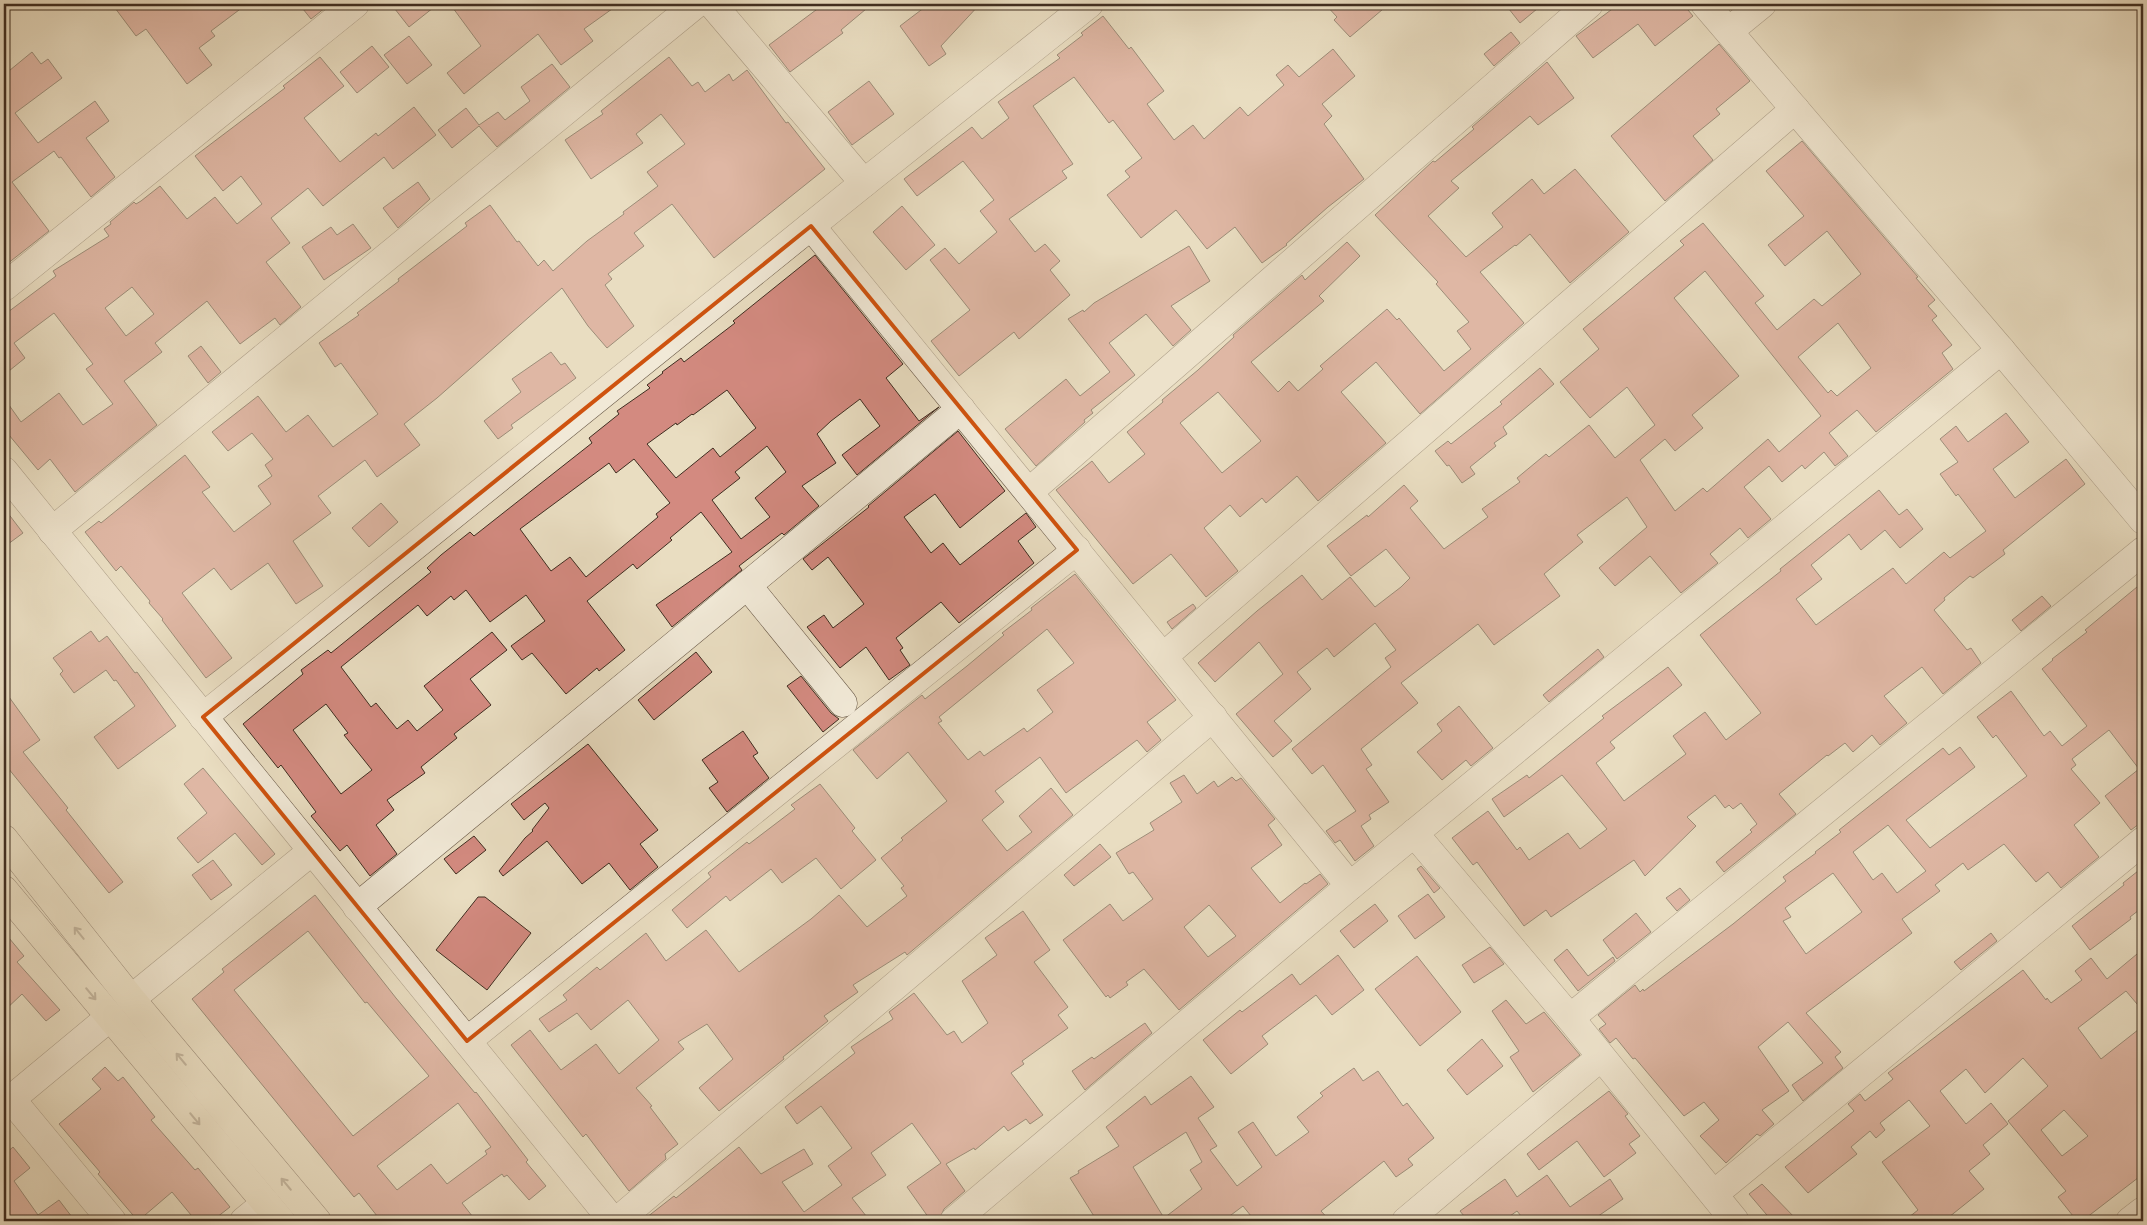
<svg xmlns="http://www.w3.org/2000/svg" width="2147" height="1225" font-family="'IM FELL DW Pica',serif">
	<style>
		.building { fill: #d38a80; stroke: #402e21; fill-rule: evenodd }
		.lines { fill: none; stroke-linecap: round; stroke-linejoin: round }
		.minor-casing { stroke: #6a5a49; stroke-width: 29 }
		.major-casing { stroke: #402e21; stroke-width: 29 }
		.minor { stroke: #f1e9d7; stroke-width: 28 }
		.major { stroke: #e9ddc1; stroke-width: 28 }
		.oneway { stroke: #948671 }
		.marked { fill: none; stroke: #cf530f; stroke-width: 4; stroke-linejoin: round }
	</style>
	<rect width="100%" height="100%" fill="#e9ddc1"/>
	<filter id="stains"><feTurbulence type="fractalNoise" baseFrequency=".004" numOctaves="4"/><feColorMatrix values="0 0 0 0 .2 0 0 0 0 .09 0 0 0 0 .02 0 0 0 .5 -.17"/></filter>
	<radialGradient id="worn" r=".72"><stop offset=".6" stop-color="#630" stop-opacity="0"/><stop offset="1" stop-color="#630" stop-opacity=".3"/></radialGradient>
	<!-- building -->
	<g class="building">
		<polygon points="112,4 247,4 211,31 215,36 199,48 212,65 187,84 146,29 136,36"/>
		<polygon points="299,4 330,4 311,19"/>
		<polygon points="391,4 438,4 409,27"/>
		<polygon points="450,4 619,4 584,29 593,41 561,65 538,34 464,94 447,73 481,46"/>
		<polygon points="824,4 872,4 841,30 843,33 790,72 769,45"/>
		<polygon points="929,4 980,4 941,46 946,54 929,66 900,26"/>
		<polygon points="1325,4 1389,4 1350,37 1334,20 1337,17"/>
		<polygon points="1505,4 1543,4 1520,23"/>
		<polygon points="1619,4 1683,4 1693,16 1655,46 1638,24 1593,58 1576,36"/>
		<polygon points="1103,16 1129,49 1131,47 1164,91 1147,104 1174,140 1193,125 1204,139 1240,107 1248,116 1284,85 1276,75 1288,65 1299,77 1333,49 1355,76 1322,104 1332,116 1324,124 1364,179 1328,207 1286,244 1287,245 1262,263 1235,227 1207,249 1176,210 1141,238 1107,195 1130,177 1125,171 1142,158 1113,120 1109,123 1074,77 1033,106 1073,164 1062,171 1067,178 1009,219 1035,252 1045,244 1060,261 1050,270 1070,295 1019,339 1014,332 959,376 931,341 970,310 930,260 945,248 959,264 997,232 980,211 994,200 963,161 917,196 904,179 972,127 982,139 1009,118 998,102 1060,58 1057,55 1083,35 1081,33"/>
		<polygon points="1511,32 1520,43 1494,66 1484,54"/>
		<polygon points="409,36 432,65 407,84 384,55"/>
		<polygon points="1719,44 1750,81 1716,109 1720,114 1693,136 1713,160 1665,201 1611,136"/>
		<polygon points="372,46 389,67 357,93 340,72"/>
		<polygon points="32,52 41,64 48,59 62,78 15,113 38,143 95,101 109,121 86,138 115,177 91,197 61,157 59,158 54,151 12,182 49,231 7,264 4,259 4,75"/>
		<path d="M320,57L344,86L304,118L340,162L376,133L378,136L414,107L436,135L393,169L384,157L323,206L308,188L271,218L290,243L266,262L301,307L280,325L275,318L240,344L207,301L155,343L162,352L124,381L157,425L75,492L50,459L38,470L4,429V398L21,422L59,393L83,425L113,404L86,369L93,364L54,313L14,343L25,358L4,375V315L56,276L53,271L109,236L104,229L111,224L110,222L134,202L136,204L141,201L160,186L187,219L215,197L237,224L262,204L241,176L223,191L195,156L285,88L283,86ZM132,287L154,314L126,336L105,308Z"/>
		<polygon points="669,57 692,86 698,82 705,92 729,74 733,81 747,70 786,123 788,122 825,169 714,258 672,204 634,233 644,246 608,274 612,279 605,285 634,326 607,348 588,326 562,288 437,398 404,424 420,445 377,477 365,460 318,496 331,513 293,541 323,586 296,604 268,563 231,590 214,568 182,593 232,658 206,678 162,620 163,619 149,603 150,601 121,566 116,571 85,532 99,521 101,523 185,455 210,487 202,492 234,532 271,504 258,486 272,476 265,465 273,459 252,433 228,451 212,432 258,396 286,432 308,415 333,447 378,414 341,363 335,367 319,343 359,315 357,313 399,281 398,279 467,226 465,223 490,205 517,242 519,241 538,266 544,260 553,271 587,241 624,214 623,212 658,186 647,172 685,144 661,114 636,134 643,143 591,179 565,140 603,114 601,111"/>
		<path d="M1547,62L1574,98L1538,125L1530,116L1490,149L1451,181L1459,188L1428,216L1466,257L1503,227L1492,213L1532,179L1544,194L1575,169L1629,232L1570,283L1530,234L1516,246L1515,245L1480,272L1524,323L1420,414L1376,362L1341,392L1386,443L1318,501L1297,476L1266,503L1262,498L1240,517L1230,505L1204,528L1238,571L1206,597L1171,554L1133,584L1056,490L1092,461L1109,483L1145,454L1127,432L1163,402L1162,400L1198,370L1234,337L1233,335L1302,275L1305,280L1347,242L1360,256L1319,296L1324,301L1251,362L1278,392L1289,381L1298,391L1323,369L1320,366L1387,309L1397,320L1399,318L1444,371L1471,349L1457,331L1469,322L1436,284L1438,282L1375,215L1433,161L1435,162L1474,129L1472,127ZM1218,392L1261,441L1222,473L1180,423Z"/>
		<polygon points="552,64 570,87 497,147 479,126 452,148 438,130 466,108 479,125 498,112 505,120 530,101 521,87"/>
		<polygon points="869,81 894,114 852,145 828,112"/>
		<path d="M1802,141L1918,277L1916,278L1935,300L1928,306L1937,316L1932,320L1952,345L1942,353L1953,369L1876,432L1857,410L1829,433L1848,456L1835,466L1824,452L1805,469L1802,465L1782,482L1769,466L1744,487L1771,519L1748,538L1740,528L1710,554L1718,563L1681,593L1650,556L1615,586L1599,568L1647,527L1627,497L1577,535L1583,542L1544,574L1560,596L1494,645L1478,624L1401,683L1418,703L1361,749L1372,765L1366,769L1389,802L1369,815L1371,819L1361,826L1374,846L1355,861L1340,840L1335,843L1326,831L1356,811L1323,765L1312,774L1292,749L1391,667L1385,658L1396,650L1375,623L1334,657L1327,648L1297,672L1311,689L1274,721L1292,741L1273,757L1236,714L1283,674L1259,642L1215,682L1198,663L1257,611L1302,575L1322,600L1350,577L1375,607L1401,587L1410,578L1386,549L1351,576L1327,546L1367,515L1368,517L1404,485L1418,501L1410,508L1444,549L1488,517L1482,509L1520,482L1517,478L1546,454L1549,457L1589,425L1615,458L1655,425L1627,387L1590,418L1560,382L1599,349L1583,329L1684,245L1680,241L1703,223L1764,296L1755,303L1777,330L1814,299L1822,306L1861,274L1827,231L1785,266L1768,245L1804,216L1766,171ZM1705,271L1821,416L1779,452L1768,439L1707,492L1703,488L1675,511L1640,460L1665,439L1675,451L1703,428L1692,415L1739,376L1674,298ZM1838,323L1871,368L1837,396L1831,390L1828,393L1798,357Z"/>
		<polygon points="418,182 430,199 398,228 383,208"/>
		<polygon points="902,206 935,245 906,270 873,232"/>
		<polygon points="353,224 371,248 324,280 302,247 331,227 337,235"/>
		<polygon points="1189,246 1210,281 1171,306 1191,330 1173,346 1146,314 1109,343 1135,375 1091,410 1093,413 1084,420 1085,422 1036,466 1005,429 1066,379 1080,396 1110,372 1068,319 1083,310 1084,312 1094,303"/>
		<path d="M815,255L903,364L886,378L919,421L939,407L857,475L842,455L880,426L860,399L831,421L817,434L836,463L802,486L819,506L784,535L782,533L739,566L742,570L672,627L656,605L732,552L701,512L670,538L672,540L637,569L633,564L587,601L625,650L599,671L597,668L566,694L532,653L522,660L511,646L545,621L526,595L490,622L466,590L454,600L451,596L427,616L418,605L341,667L371,707L376,703L397,729L408,720L417,731L443,710L424,686L492,632L507,650L470,679L491,705L454,734L457,738L421,767L425,773L387,800L394,810L376,825L397,854L370,876L347,845L340,851L311,816L316,812L281,765L278,768L243,724L303,674L301,670L328,650L331,653L431,572L427,568L441,555L470,532L474,536L592,443L589,438L619,414L617,411L650,388L647,385L663,373L662,372L681,358L684,362L735,323L733,321ZM727,390L756,428L720,457L713,448L676,478L647,444L676,423L677,425L692,414L693,415ZM767,446L786,472L755,498L770,517L741,539L712,500L740,478L735,472ZM634,459L670,503L656,514L658,517L586,577L570,557L551,571L520,529L609,463L616,473ZM326,704L348,733L344,735L372,770L341,794L293,730Z"/>
		<polygon points="201,346 221,372 208,383 188,356"/>
		<polygon points="551,352 561,365 565,363 576,378 511,425 513,428 498,439 484,421 521,392 512,379"/>
		<polygon points="1540,368 1554,384 1503,427 1507,434 1494,443 1496,446 1470,467 1475,474 1462,483 1449,465 1447,466 1435,451 1448,441 1451,444 1502,404 1500,402"/>
		<polygon points="2006,413 2029,442 1993,469 2015,498 2066,459 2085,484 2003,550 2005,554 1973,578 1970,576 1944,598 1945,600 1934,610 1967,650 1971,648 1981,663 1943,694 1922,667 1884,696 1907,723 1880,745 1872,735 1853,752 1845,743 1828,756 1827,755 1779,794 1796,814 1724,872 1716,862 1752,832 1750,830 1757,824 1741,803 1733,809 1729,805 1725,808 1715,795 1687,817 1696,826 1645,876 1634,860 1551,917 1546,910 1524,926 1477,862 1473,865 1452,838 1488,811 1517,850 1520,847 1529,860 1568,833 1580,849 1607,829 1562,775 1504,817 1492,799 1527,775 1529,778 1604,718 1602,716 1668,667 1682,685 1610,742 1615,748 1596,763 1624,801 1686,754 1673,736 1705,712 1726,740 1761,713 1700,635 1781,571 1780,569 1879,490 1899,515 1907,509 1923,529 1900,548 1885,530 1861,550 1849,534 1811,565 1822,579 1796,599 1816,625 1893,568 1906,584 1944,552 1950,558 1986,531 1958,494 1956,496 1940,474 1958,462 1940,439 1956,426 1968,442"/>
		<polygon points="958,431 1005,491 960,528 935,494 904,517 931,553 943,543 960,565 1026,513 1036,527 1018,541 1034,563 959,623 941,602 896,638 903,648 900,650 910,665 889,680 866,647 840,668 807,627 824,615 833,628 864,604 828,557 812,570 803,559 869,507 868,506"/>
		<polygon points="381,503 398,522 369,547 352,528"/>
		<polygon points="4,508 23,533 4,547"/>
		<path d="M1075,574L1176,700L1147,722L1161,740L1147,752L1137,740L1066,793L1040,757L995,791L1004,802L982,820L1007,851L1032,832L1019,816L1051,788L1073,815L907,955L905,952L853,985L858,992L824,1016L828,1021L783,1057L784,1059L719,1111L699,1088L733,1059L707,1024L678,1042L684,1049L636,1088L652,1106L650,1107L678,1144L665,1154L666,1159L629,1191L586,1134L583,1137L511,1045L530,1030L561,1070L596,1044L619,1074L659,1040L628,1000L591,1030L577,1013L549,1032L539,1019L567,1000L563,995L597,967L600,970L646,933L666,961L706,930L739,972L811,919L839,895L867,927L907,896L901,888L904,886L881,858L903,840L901,838L947,801L908,752L877,779L853,750L922,695L925,699L967,666L1004,635L1002,633L1032,610L1031,608ZM1047,629L1074,663L1037,690L1053,712L1027,732L1024,728L984,756L980,751L968,760L938,723L942,721L939,717Z"/>
		<path d="M2143,582V821L2131,830L2105,796L2139,769L2109,730L2072,759L2076,765L2071,769L2100,803L2074,825L2099,857L2061,888L2048,872L2036,882L2004,844L1968,870L1963,863L1935,885L1940,891L1902,919L1912,933L1806,1013L1841,1052L1835,1057L1843,1068L1803,1101L1792,1085L1823,1063L1788,1022L1758,1047L1789,1091L1762,1110L1774,1124L1760,1136L1757,1134L1726,1163L1700,1136L1719,1120L1704,1102L1684,1116L1635,1058L1633,1059L1616,1038L1610,1043L1599,1029L1606,1024L1598,1015L1635,985L1640,992L1643,989L1644,991L1733,924L1786,881L1783,877L1816,853L1815,852L1841,832L1839,830L1943,748L1949,755L1960,747L1975,767L1906,820L1930,848L2027,776L1996,735L1993,738L1977,717L2011,691L2044,736L2050,731L2062,746L2087,726L2042,669L2053,660L2052,659L2087,632L2085,630ZM1888,825L1926,871L1897,893L1882,873L1873,880L1853,852ZM1833,873L1862,912L1806,954L1783,921L1791,917L1785,908Z"/>
		<polygon points="2042,596 2051,606 2021,631 2012,620"/>
		<polygon points="1193,604 1196,608 1172,629 1167,622"/>
		<polygon points="91,631 99,642 107,636 135,673 137,672 176,726 118,769 94,737 135,706 116,680 114,681 106,670 74,693 60,674 63,671 53,658"/>
		<polygon points="1598,649 1604,657 1549,702 1543,695"/>
		<polygon points="696,652 712,672 654,720 638,700"/>
		<polygon points="801,676 831,713 839,719 823,732 787,686"/>
		<polygon points="4,690 40,740 23,752 68,808 66,810 123,882 109,893 4,763"/>
		<polygon points="1459,706 1493,748 1471,766 1466,760 1442,780 1417,752 1442,731 1437,724"/>
		<polygon points="743,731 758,753 753,756 769,778 727,812 709,788 718,782 702,760"/>
		<polygon points="588,744 658,830 640,844 658,867 630,890 609,863 582,884 547,841 503,876 499,871 525,838 533,831 532,830 549,808 545,803 524,820 511,804"/>
		<polygon points="203,768 275,854 262,865 235,833 198,863 177,838 207,813 184,784"/>
		<path d="M1184,775L1197,794L1214,781L1218,787L1232,777L1236,781L1241,778L1275,819L1268,825L1282,845L1251,868L1280,903L1305,883L1306,884L1320,874L1328,884L1179,1010L1144,969L1126,982L1128,985L1110,998L1108,995L1106,997L1063,940L1110,904L1123,921L1153,899L1133,872L1129,874L1116,853L1154,830L1150,823L1182,802L1170,783ZM1209,905L1236,936L1208,957L1184,927Z"/>
		<polygon points="820,784 855,828 852,831 876,860 841,889 816,858 782,883 771,869 730,901 726,896 687,928 672,910 711,877 708,873 747,842 749,844 795,809 791,805"/>
		<polygon points="474,836 486,850 456,874 444,859"/>
		<polygon points="1100,844 1111,857 1074,886 1064,875"/>
		<polygon points="213,860 232,885 211,900 192,875"/>
		<polygon points="1421,866 1440,888 1434,893 1417,869"/>
		<polygon points="2143,867 2143,907 2130,917 2131,919 2090,950 2072,926 2124,885 2123,883"/>
		<polygon points="1680,888 1690,900 1677,911 1666,898"/>
		<polygon points="1428,894 1445,917 1415,939 1398,916"/>
		<path d="M315,895L396,998L475,1093L476,1092L528,1160L526,1162L546,1186L529,1200L507,1175L504,1177L502,1174L462,1203L476,1221H381L359,1193L354,1197L192,999L224,972L222,969ZM308,931L365,1003L367,1002L429,1076L353,1136L234,990ZM458,1103L491,1147L485,1151L487,1154L447,1184L431,1164L397,1190L377,1166Z"/>
		<polygon points="478,897 485,897 531,933 487,990 436,950"/>
		<polygon points="1375,904 1388,921 1354,948 1340,931"/>
		<polygon points="1023,911 1050,950 1034,962 1068,1007 1058,1015 1068,1028 1022,1061 1024,1064 1011,1073 1043,1115 1030,1124 1026,1119 1008,1131 1004,1126 975,1150 974,1148 946,1164 965,1191 944,1209 939,1220 931,1221 907,1187 941,1163 912,1123 871,1153 886,1175 852,1198 870,1221 642,1221 674,1196 676,1198 739,1147 761,1174 804,1149 813,1164 782,1182 804,1212 842,1185 828,1166 852,1148 821,1106 797,1124 785,1107 855,1053 851,1047 893,1019 889,1012 914,993 947,1035 954,1031 962,1043 988,1023 962,981 997,955 985,938"/>
		<polygon points="1636,913 1651,932 1617,959 1603,940"/>
		<polygon points="4,932 24,956 17,962 60,1010 46,1021 22,994 4,1011"/>
		<polygon points="1991,933 1997,941 1961,970 1954,962"/>
		<polygon points="1490,947 1504,964 1474,983 1462,965"/>
		<polygon points="1567,949 1588,976 1613,957 1615,961 1578,991 1554,960"/>
		<path d="M2143,949V1011L2126,991L2078,1028L2101,1059L2143,1026V1174L2082,1221H2077L2058,1197L2066,1191L2008,1121L2048,1086L2023,1058L1985,1093L1966,1069L1940,1091L1966,1124L1991,1103L2008,1124L1983,1145L1990,1154L1969,1171L1984,1189L1944,1221H1904L1918,1210L1882,1162L1930,1126L1909,1100L1880,1123L1885,1130L1876,1138L1870,1131L1851,1147L1857,1154L1808,1193L1785,1167L1854,1111L1848,1104L1860,1094L1865,1101L1893,1079L1888,1073L2023,970L2046,1000L2047,998L2051,1003L2082,980L2075,971L2091,958L2107,979ZM2064,1110L2088,1136L2062,1156L2041,1130Z"/>
		<polygon points="1338,955 1364,990 1332,1015 1316,995 1262,1036 1268,1044 1231,1074 1203,1040 1240,1010 1242,1012 1292,974 1300,985"/>
		<polygon points="1417,956 1461,1012 1420,1046 1375,989"/>
		<polygon points="1506,1000 1526,1024 1544,1012 1580,1055 1533,1092 1510,1057 1519,1051 1492,1011"/>
		<polygon points="1145,1023 1152,1033 1085,1090 1072,1071 1092,1057 1094,1059"/>
		<polygon points="1482,1039 1503,1066 1467,1095 1447,1070"/>
		<polygon points="105,1067 118,1081 123,1077 155,1117 151,1120 195,1170 198,1168 230,1207 212,1221 196,1221 172,1192 138,1221 98,1174 100,1172 59,1124 101,1089 92,1079"/>
		<path d="M1354,1068L1363,1081L1378,1071L1403,1106L1407,1103L1434,1138L1408,1159L1413,1165L1396,1177L1384,1161L1321,1211L1330,1221H1255L1243,1206L1223,1221H1097L1070,1178L1079,1173L1078,1171L1119,1146L1106,1127L1145,1096L1151,1105L1191,1076L1214,1107L1198,1118L1217,1146L1210,1150L1237,1186L1262,1167L1238,1132L1253,1122L1276,1156L1309,1132L1297,1117L1323,1096L1320,1093ZM1186,1132L1202,1162L1190,1170L1202,1189L1164,1218L1133,1167Z"/>
		<polygon points="1609,1091 1628,1114 1625,1116 1640,1136 1629,1144 1636,1153 1604,1177 1577,1141 1539,1170 1527,1154"/>
		<polygon points="13,1147 30,1168 14,1181 38,1215 59,1200 75,1221 4,1221 4,1155"/>
		<polygon points="1547,1175 1570,1207 1610,1179 1623,1199 1591,1221 1525,1221 1517,1211 1503,1221 1468,1221 1460,1211 1505,1179 1517,1197"/>
		<polygon points="1762,1184 1798,1221 1772,1221 1749,1194"/>
	</g>
	<g class="lines">
		<!-- minor casing -->
		<g class="minor-casing">
			<g id="minor">
				<polyline points="712,4 864,183"/>
				<polyline points="1705,4 2001,350 2143,520"/>
				<polyline points="1729,31 1762,4"/>
				<polyline points="811,226 1350,886"/>
				<polyline points="4,287 355,4"/>
				<polyline points="4,471 613,1221"/>
				<polyline points="1029,492 1589,4"/>
				<polyline points="52,531 696,4"/>
				<polyline points="747,585 843,703"/>
				<polyline points="1164,656 1795,109"/>
				<polyline points="203,717 864,183 1089,4"/>
				<polyline points="1414,833 1570,1018 1735,1221"/>
				<polyline points="357,907 961,409"/>
				<polyline points="131,999 312,851"/>
				<polyline points="1570,1018 2143,551"/>
				<polyline points="467,1041 1077,550"/>
				<polyline points="11,1099 112,1221"/>
				<polyline points="4,1105 110,1017"/>
				<polyline points="1714,1194 2143,841"/>
				<polyline points="244,1221 266,1203"/>
				<polyline points="617,1221 1213,717"/>
				<polyline points="954,1221 1350,886 2001,350"/>
				<polyline points="1406,1221 1601,1057"/>
				<polyline points="2130,1221 2143,1211"/>
			</g>
		</g>
		<!-- major casing -->
		<g class="major-casing">
			<g id="major">
				<polyline points="4,839 131,999 317,1221"/>
				<polyline points="4,890 281,1221"/>
			</g>
		</g>
		<!-- minor -->
		<use href="#minor" class="minor"/>
		<!-- major -->
		<use href="#major" class="major"/>
	</g>
	<!-- one-way arrows -->
	<defs><path id="oneway-shaft" d="M-6 0H5M1.5-3L5.5 0L1.5 3" fill="none" stroke-width="1.6" stroke-linecap="round" stroke-linejoin="round" transform="scale(1.25)"/></defs>
	<g class="oneway">
		<use href="#oneway-shaft" transform="translate(79 933) rotate(-129)"/>
		<use href="#oneway-shaft" transform="translate(91 994) rotate(50)"/>
		<use href="#oneway-shaft" transform="translate(181 1059) rotate(-130)"/>
		<use href="#oneway-shaft" transform="translate(195 1119) rotate(50)"/>
		<use href="#oneway-shaft" transform="translate(286 1184) rotate(-130)"/>
	</g>
	<!-- marked area -->
	<path d="M0 0H2147V1225H0ZM811,226L1077,550L467,1041L203,717Z" fill="#e9ddc1" fill-opacity=".55" fill-rule="evenodd"/>
	<path class="marked" d="M811,226L1077,550L467,1041L203,717Z"/>
	<!-- margin -->
	<rect width="2147" height="1225" fill="none" stroke="#e9ddc1" stroke-width="20"/>
	<rect x="5" y="5" width="2137" height="1215" fill="none" stroke="#402e21" stroke-width="2.5"/>
	<rect x="10" y="10" width="2127" height="1205" fill="none" stroke="#402e21"/>
	<rect width="100%" height="100%" filter="url(#stains)"/>
	<rect width="100%" height="100%" fill="url(#worn)"/>
</svg>
